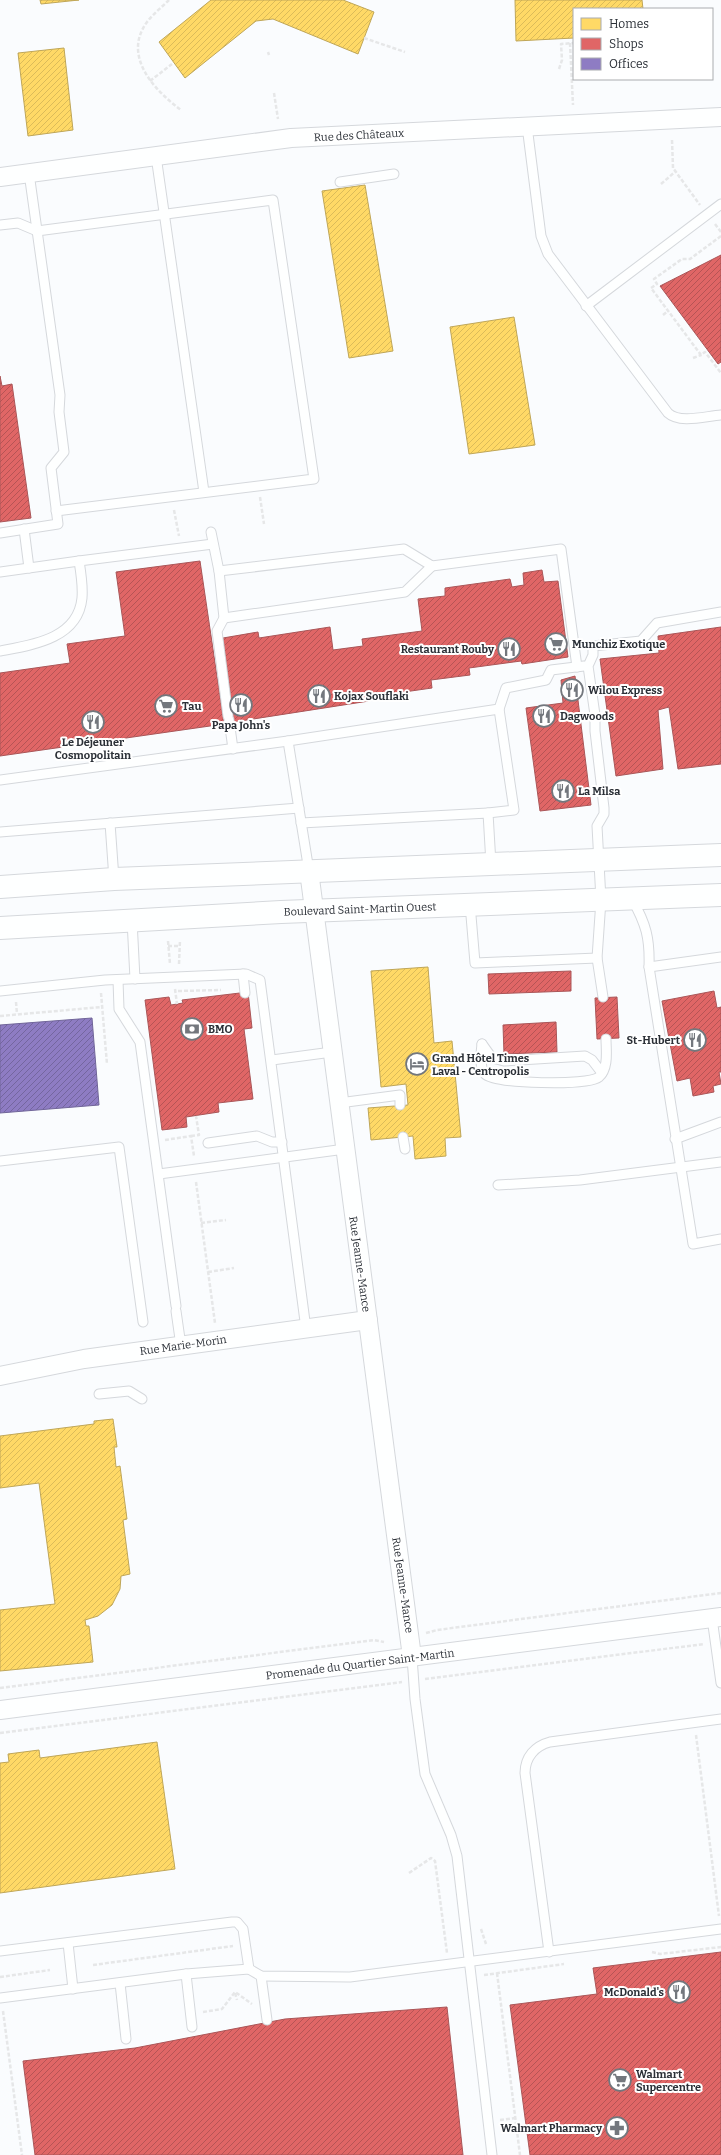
<svg xmlns="http://www.w3.org/2000/svg" width="721" height="2155" font-family="Bitter,serif">
	<style>
		.homes { fill: url(#homes-hatch); stroke: #bfa658 }
		.shops { fill: url(#shops-hatch); stroke: #aa5658 }
		.offices { fill: url(#offices-hatch); stroke: #706599 }
		.lines { fill: none; stroke-linecap: round; stroke-linejoin: round }
		.lane-casing { stroke: #d5d8dc; stroke-width: 11 }
		.street-casing { stroke: #d5d8dc; stroke-width: 20 }
		.secondary-casing { stroke: #d5d8dc; stroke-width: 24 }
		.path { stroke: #e6e7e8; stroke-width: 2.5; stroke-dasharray: 4 2; stroke-linecap: butt }
		.lane { stroke: #feffff; stroke-width: 9 }
		.street { stroke: #feffff; stroke-width: 18 }
		.secondary { stroke: #feffff; stroke-width: 22 }
		.labels { text-anchor: middle; stroke-width: 4; stroke-linejoin: round; paint-order: stroke }
		.street-label { font-size: 11px; fill: #2b3037; stroke: #fff }
		.poi-label { font-size: 11px; font-weight: bold; fill: #2b3037; stroke: #fff; text-anchor: start }
	</style>
	<defs>
		<pattern id="homes-hatch" width="6" height="6" patternUnits="userSpaceOnUse"><rect width="6" height="6" fill="#ffd966"/><path d="M-1 1l2-2M0 6l6-6M5 7l2-2" fill="none" stroke="#dbbb59"/></pattern>
		<pattern id="shops-hatch" width="6" height="6" patternUnits="userSpaceOnUse"><rect width="6" height="6" fill="#e06666"/><path d="M-1 1l2-2M0 6l6-6M5 7l2-2" fill="none" stroke="#b65455"/></pattern>
		<pattern id="offices-hatch" width="6" height="6" patternUnits="userSpaceOnUse"><rect width="6" height="6" fill="#8e7cc3"/><path d="M-1 1l2-2M0 6l6-6M5 7l2-2" fill="none" stroke="#74669f"/></pattern>
	</defs>
	<rect width="100%" height="100%" fill="#fafcfe"/>
	<!-- homes -->
	<g class="homes">
		<polygon points="40,0 79,0 41,4"/>
		<polygon points="211,0 343,0 374,12 358,54 273,19 256,21 185,78 159,42"/>
		<polygon points="515,0 642,0 643,9 574,9 574,38 516,41"/>
		<polygon points="64,48 73,130 28,136 18,53"/>
		<polygon points="365,185 393,351 349,358 322,191"/>
		<polygon points="514,317 535,445 469,454 450,327"/>
		<polygon points="428,967 434,1043 452,1041 461,1137 445,1138 446,1156 415,1159 413,1136 371,1140 368,1108 408,1105 406,1084 381,1087 371,971"/>
		<polygon points="113,1419 117,1447 114,1447 116,1467 120,1466 127,1519 123,1520 130,1574 121,1576 120,1589 112,1605 98,1616 85,1620 86,1626 89,1626 93,1662 0,1671 0,1610 55,1604 39,1483 0,1488 0,1436 94,1424 94,1421"/>
		<polygon points="157,1742 175,1869 0,1893 0,1763 9,1762 8,1754 39,1750 40,1758"/>
	</g>
	<!-- shops -->
	<g class="shops">
		<polygon points="721,255 721,362 718,364 660,286"/>
		<polygon points="0,376 2,386 12,384 31,518 0,522"/>
		<polygon points="200,561 224,724 0,756 0,673 70,663 67,644 125,636 116,572"/>
		<polygon points="542,570 544,582 558,581 568,657 522,664 521,661 469,668 470,675 431,680 432,688 369,697 369,701 234,722 223,638 258,632 259,638 330,627 333,650 363,646 362,639 422,631 418,599 445,596 445,588 510,579 512,587 524,585 523,573"/>
		<polygon points="721,627 721,764 678,769 669,707 658,710 663,769 616,776 600,659 659,653 658,636"/>
		<polygon points="575,676 591,805 540,811 526,708 563,703 561,680"/>
		<polygon points="571,971 571,991 489,994 488,974"/>
		<polygon points="714,991 717,1008 721,1007 721,1072 719,1072 721,1084 713,1086 714,1092 693,1096 690,1078 677,1081 662,1001"/>
		<polygon points="248,992 252,1028 244,1029 253,1099 218,1103 219,1112 186,1117 187,1127 162,1130 145,1000 169,997 171,1005 183,1003 182,1000"/>
		<polygon points="617,997 619,1038 597,1039 595,998"/>
		<polygon points="556,1022 557,1052 504,1054 503,1025"/>
		<polygon points="721,1952 721,2155 530,2155 510,2005 597,1994 593,1968"/>
		<polygon points="447,2007 463,2155 35,2155 23,2061 135,2048 285,2019"/>
	</g>
	<!-- offices -->
	<polygon class="offices" points="92,1018 99,1105 0,1113 0,1025"/>
	<g class="lines">
		<!-- lane casing -->
		<g class="lane-casing">
			<g id="lane">
				<path d="M527,126L541,236L548,254L668,413C680,424 706,416 721,415"/>
				<polyline points="156,156 204,492"/>
				<polyline points="340,182 394,174"/>
				<polyline points="0,225 18,223 37,231 273,200 314,479 56,511"/>
				<polyline points="586,306 721,204"/>
				<polyline points="24,529 29,568"/>
				<polyline points="211,532 219,571"/>
				<polyline points="0,533 58,524 51,468 64,452 59,412 60,395 29,173"/>
				<polyline points="0,572 79,561"/>
				<polyline points="224,618 405,592 432,566"/>
				<path d="M0,651C32,645 78,639 82,598C83,586 81,573 79,561L213,544"/>
				<polyline points="499,709 506,688 546,680 551,670 584,666"/>
				<polyline points="228,716 217,631 224,618 219,571 404,549 432,566 561,549 577,667"/>
				<polyline points="229,720 233,749"/>
				<polyline points="288,741 309,871"/>
				<polyline points="0,780 288,741 499,709 514,810 488,813"/>
				<polyline points="110,823 114,879"/>
				<polyline points="301,823 488,813 491,864"/>
				<polyline points="0,832 299,808"/>
				<path d="M632,899C646,924 650,938 649,967L693,1244L721,1239"/>
				<polyline points="470,904 475,963 597,958 601,900 597,826 604,814 604,808 595,731 595,715 588,666 593,655 593,646 641,641 657,623 721,612"/>
				<polyline points="132,920 135,979"/>
				<polyline points="597,958 603,997"/>
				<polyline points="649,967 721,957"/>
				<polyline points="243,974 245,993"/>
				<polyline points="118,980 119,1009 140,1042 176,1306"/>
				<polyline points="0,991 105,980 246,974 260,980 306,1329"/>
				<path d="M482,1044C481,1053 479,1067 485,1074C495,1084 588,1086 599,1077C609,1068 606,1050 606,1039"/>
				<polyline points="482,1044 492,1058 504,1061 585,1056 592,1060 602,1073"/>
				<polyline points="272,1060 332,1052"/>
				<polyline points="339,1103 400,1095 400,1105"/>
				<polyline points="403,1137 405,1149"/>
				<polyline points="675,1139 721,1122"/>
				<polyline points="208,1143 257,1136 272,1142 282,1142"/>
				<polyline points="0,1161 119,1147 143,1322"/>
				<polyline points="159,1174 345,1149"/>
				<polyline points="498,1185 580,1180 721,1162"/>
				<polyline points="176,1311 181,1346"/>
				<polyline points="99,1394 129,1391 142,1399"/>
				<polyline points="712,1618 721,1683"/>
				<polyline points="412,1657 415,1699 425,1774 451,1835 457,1856 492,2155"/>
				<polyline points="68,1943 73,1989"/>
				<polyline points="0,1951 232,1922 237,1922 243,1929 249,1969"/>
				<path d="M549,1952L525,1773C525,1757 535,1746 550,1742L721,1719"/>
				<polyline points="186,1974 192,2027"/>
				<polyline points="261,1976 267,2020"/>
				<polyline points="120,1983 126,2039"/>
				<polyline points="0,1998 186,1974 249,1969 261,1976 350,1977 721,1929"/>
			</g>
		</g>
		<!-- street casing -->
		<g class="street-casing">
			<g id="street">
				<polyline points="0,177 291,138 721,117"/>
				<polyline points="309,871 412,1657"/>
				<polyline points="0,1376 84,1359 368,1320"/>
				<polyline points="0,1710 721,1617"/>
			</g>
		</g>
		<!-- secondary casing -->
		<g class="secondary-casing">
			<g id="secondary">
				<polyline points="0,887 114,879 721,855"/>
				<polyline points="0,928 281,912 721,895"/>
			</g>
		</g>
		<!-- path -->
		<g class="path">
			<path d="M169,0C162,7 153,14 147,22C122,56 154,90 181,110"/>
			<polyline points="364,38 405,52"/>
			<polyline points="570,43 573,105"/>
			<polyline points="268,52 269,55"/>
			<polyline points="559,69 562,60 561,44 574,43"/>
			<polyline points="150,81 172,64"/>
			<polyline points="274,93 278,119"/>
			<polyline points="672,140 673,168 700,205"/>
			<polyline points="661,184 676,171"/>
			<polyline points="715,224 721,232"/>
			<polyline points="721,236 690,259 682,259 654,279 657,284 651,288 701,355 705,352 721,373"/>
			<polyline points="663,315 668,311"/>
			<polyline points="693,358 701,355"/>
			<polyline points="260,497 264,524"/>
			<polyline points="174,510 179,536"/>
			<polyline points="168,941 170,964"/>
			<polyline points="168,946 179,946"/>
			<polyline points="179,964 180,940"/>
			<polyline points="175,989 177,1004"/>
			<polyline points="178,991 221,990"/>
			<polyline points="101,993 107,1064"/>
			<polyline points="16,1002 17,1014"/>
			<polyline points="0,1016 102,1007"/>
			<polyline points="191,1136 199,1135 196,1116"/>
			<polyline points="165,1140 191,1136 194,1156"/>
			<polyline points="196,1182 215,1323"/>
			<polyline points="201,1223 226,1220"/>
			<polyline points="208,1272 234,1268"/>
			<polyline points="426,1633 437,1630 721,1593"/>
			<polyline points="425,1679 704,1644"/>
			<polyline points="0,1688 374,1640 384,1642"/>
			<polyline points="0,1733 402,1682"/>
			<polyline points="696,1735 719,1916"/>
			<polyline points="409,1873 431,1858 435,1861 447,1953"/>
			<polyline points="481,1929 486,1944"/>
			<polyline points="652,1952 660,1954 721,1947"/>
			<polyline points="93,1965 233,1946"/>
			<polyline points="497,1973 520,2155"/>
			<polyline points="484,1975 564,1964"/>
			<polyline points="0,1977 50,1970"/>
			<polyline points="235,1993 237,2000"/>
			<polyline points="3,2011 22,2155"/>
			<polyline points="203,2012 222,2009 235,1992 252,2004"/>
			<polyline points="500,2120 516,2118"/>
		</g>
		<!-- lane -->
		<use href="#lane" class="lane"/>
		<!-- street -->
		<use href="#street" class="street"/>
		<!-- secondary -->
		<use href="#secondary" class="secondary"/>
	</g>
	<!-- icons -->
	<defs>
		<g id="supermarket-ring" transform="scale(1.15)"><circle r="9.5" fill="#fff" stroke="#73777d" stroke-width="1.5"/><path d="M-6-5.5h2.5l.6 2H6L4.5 2H-2.5L-4.4-4H-6ZM-1.5 3.2a1.3 1.3 0 1 0 .1 0ZM3 3.2a1.3 1.3 0 1 0 .1 0Z" fill="#73777d"/></g>
		<g id="restaurant-ring" transform="scale(1.15)"><circle r="9.5" fill="#fff" stroke="#73777d" stroke-width="1.5"/><path d="M-5-6h1v4h1v-4h1v4h1v-4h1v5L-1.5 .5V6h-2V.5L-5-1ZM5-6V6H3V1.5H1.5Q1.5-4 5-6Z" fill="#73777d"/></g>
		<g id="bank-ring" transform="scale(1.15)"><circle r="9.5" fill="#fff" stroke="#73777d" stroke-width="1.5"/><path d="M-6-4H6V4H-6ZM0-2.3a2.3 2.3 0 1 0 0 4.6a2.3 2.3 0 1 0 0-4.6Z" fill="#73777d"/></g>
		<g id="hotel-ring" transform="scale(1.15)"><circle r="9.5" fill="#fff" stroke="#73777d" stroke-width="1.5"/><path d="M-6-4.5h1.5V1H6V5H4.5V3h-9V5H-6ZM-4 0a1.8 1.8 0 1 1 3.6 0ZM.5 0V-2.5h3Q6-2.5 6 0Z" fill="#73777d"/></g>
		<g id="pharmacy-ring" transform="scale(1.15)"><circle r="9.5" fill="#fff" stroke="#73777d" stroke-width="1.5"/><path d="M-2-6h4v4h4v4h-4v4h-4v-4h-4v-4h4Z" fill="#73777d"/></g>
	</defs>
	<g fill-rule="evenodd">
		<use href="#supermarket-ring" x="556" y="644"/>
		<use href="#restaurant-ring" x="509" y="649"/>
		<use href="#restaurant-ring" x="572" y="690"/>
		<use href="#restaurant-ring" x="319" y="696"/>
		<use href="#restaurant-ring" x="241" y="705"/>
		<use href="#supermarket-ring" x="166" y="706"/>
		<use href="#restaurant-ring" x="544" y="716"/>
		<use href="#restaurant-ring" x="93" y="722"/>
		<use href="#restaurant-ring" x="563" y="791"/>
		<use href="#bank-ring" x="192" y="1029"/>
		<use href="#restaurant-ring" x="695" y="1040"/>
		<use href="#hotel-ring" x="417" y="1064"/>
		<use href="#restaurant-ring" x="679" y="1992"/>
		<use href="#supermarket-ring" x="620" y="2080"/>
		<use href="#pharmacy-ring" x="617" y="2128"/>
	</g>
	<g class="labels">
		<!-- street labels -->
		<g class="street-label">
			<text transform="translate(359 135) rotate(-3)" y="4">Rue des Châteaux</text>
			<text transform="translate(360 909) rotate(-2)" y="4">Boulevard Saint-Martin Ouest</text>
			<text transform="translate(360 1264) rotate(82)" y="4">Rue Jeanne-Mance</text>
			<text transform="translate(183 1345) rotate(-8)" y="4">Rue Marie-Morin</text>
			<text transform="translate(403 1585) rotate(82)" y="4">Rue Jeanne-Mance</text>
			<text transform="translate(360 1664) rotate(-7)" y="4">Promenade du Quartier Saint-Martin</text>
		</g>
		<!-- poi labels -->
		<g class="poi-label">
			<text x="572" y="648">Munchiz Exotique</text>
			<text x="494" y="653" text-anchor="end">Restaurant Rouby</text>
			<text x="588" y="694">Wilou Express</text>
			<text x="334" y="700">Kojax Souflaki</text>
			<text x="182" y="710">Tau</text>
			<text x="560" y="720">Dagwoods</text>
			<text x="241" y="729" text-anchor="middle">Papa John's</text>
			<text x="93" y="746" text-anchor="middle">Le Déjeuner<tspan x="93" dy="13">Cosmopolitain</tspan></text>
			<text x="578" y="795">La Milsa</text>
			<text x="208" y="1033">BMO</text>
			<text x="680" y="1044" text-anchor="end">St-Hubert</text>
			<text x="432" y="1062">Grand Hôtel Times<tspan x="432" dy="13">Laval - Centropolis</tspan></text>
			<text x="664" y="1996" text-anchor="end">McDonald's</text>
			<text x="636" y="2078">Walmart<tspan x="636" dy="13">Supercentre</tspan></text>
			<text x="602" y="2132" text-anchor="end">Walmart Pharmacy</text>
		</g>
	</g>
	<!-- legend -->
	<rect x="573" y="8" width="140" height="72" fill="#ffffff" stroke="#aaacaf"/>
	<rect x="581" y="18" width="20" height="12" fill="#ffd966" stroke="#aaacaf"/>
	<text x="609" y="28" font-size="12" fill="#2b3037">Homes</text>
	<rect x="581" y="38" width="20" height="12" fill="#e06666" stroke="#aaacaf"/>
	<text x="609" y="48" font-size="12" fill="#2b3037">Shops</text>
	<rect x="581" y="58" width="20" height="12" fill="#8e7cc3" stroke="#aaacaf"/>
	<text x="609" y="68" font-size="12" fill="#2b3037">Offices</text>
</svg>
